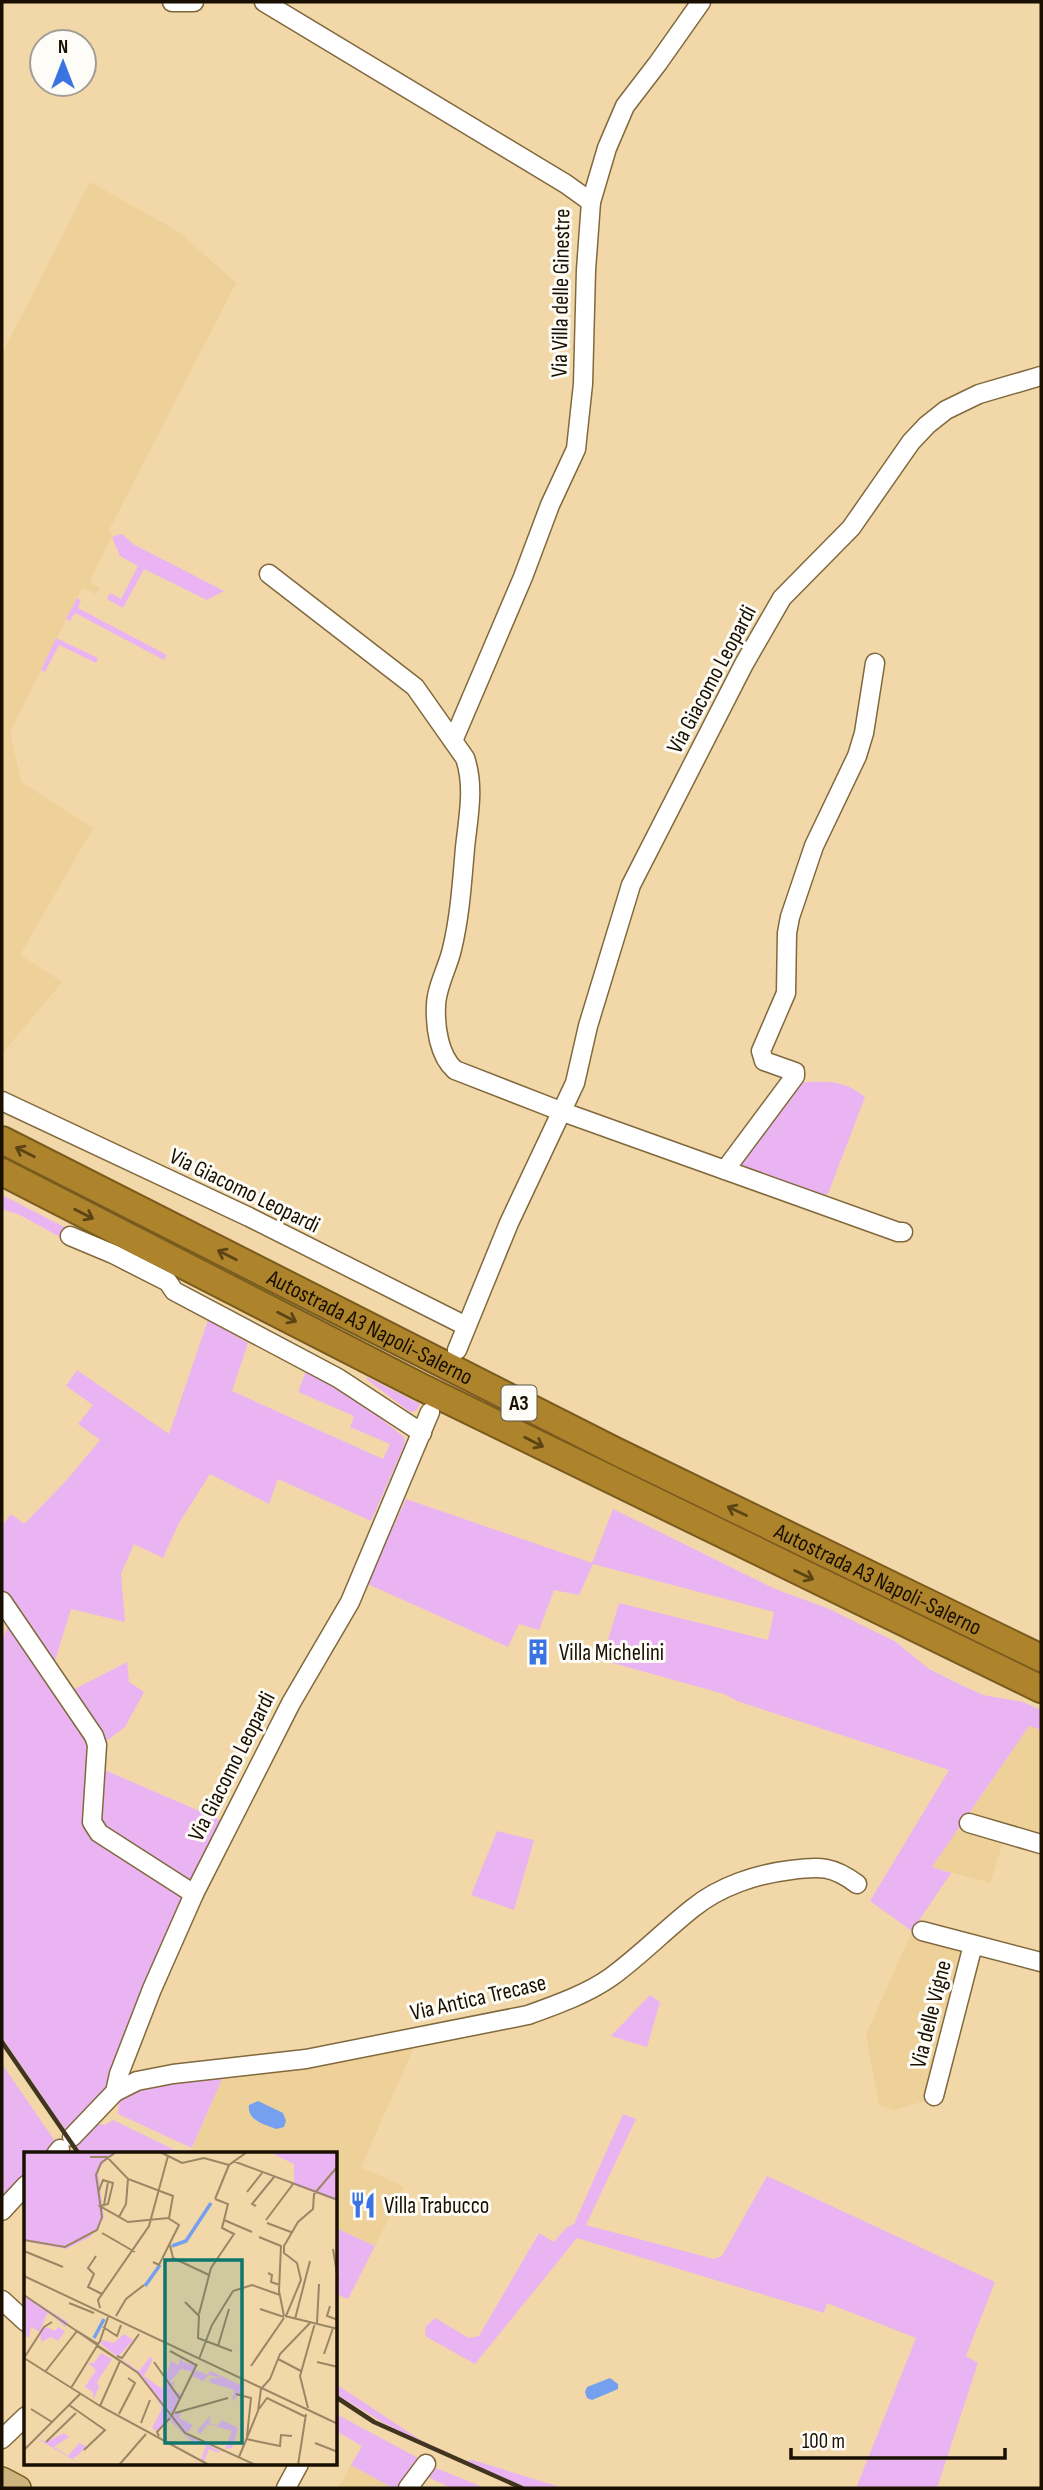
<svg xmlns="http://www.w3.org/2000/svg" width="1043" height="2490" font-family="'Sofia Sans Condensed',sans-serif">
	<style>
		.built { fill: #eed099 }
		.green { fill: #eab4f3 }
		.water { fill: #74a0ef }
		.lines { fill: none; stroke-linecap: round; stroke-linejoin: round }
		.minor-casing { stroke: #81693d; stroke-width: 21 }
		.major-casing { stroke: #795b1d; stroke-width: 26 }
		.highway-casing { stroke: #795b1d; stroke-width: 30 }
		.minor { stroke: #fff; stroke-width: 18 }
		.major { stroke: #ceb580; stroke-width: 23 }
		.highway { stroke: #ad832c; stroke-width: 26 }
		.rail { stroke: #423520; stroke-width: 4.5 }
		.oneway { stroke: #5c4414 }
		.labels { text-anchor: middle; stroke-width: 6; stroke-linejoin: round; paint-order: stroke }
		.shield { fill: #fefcf7; stroke: #5e574b; stroke-width: 2 }
		.shield-label { font-size: 21px; font-weight: bold; fill: #191001 }
		.street-label { font-size: 23px; fill: #191001; stroke: #fefcf7 }
		.poi-label { font-size: 23px; fill: #191001; stroke: #fefcf7; text-anchor: start }
		.inset-river { fill: none; stroke: #74a0ef; stroke-width: 3.5 }
		.inset-road { fill: none; stroke: #9b8765; stroke-width: 2 }
		.view { fill: #0f766e; fill-opacity: 0.15; stroke: #0f766e; stroke-width: 3.5 }
		.inset-edge { fill: none; stroke: #191001; stroke-width: 3.5 }
	</style>
	<rect width="100%" height="100%" fill="#f2d7a8"/>
	<!-- built -->
	<g class="built">
		<polygon points="90,182 179,232 236,283 109,530 112,537 89,582 100,588 96,594 82,588 10,732 21,782 93,828 20,955 62,982 2,1054 2,354"/>
		<polygon points="1029,1726 1041,1730 1041,1836 1008,1827 990,1883 932,1867"/>
		<polygon points="912,1931 955,1946 963,1955 928,2100 894,2110 879,2105 866,2035"/>
		<polygon points="416,2043 361,2167 404,2187 375,2246 336,2228 336,2154 190,2154 225,2072"/>
		<polygon points="351,2465 393,2488 338,2488"/>
	</g>
	<!-- green -->
	<g class="green">
		<polygon points="122,534 133,544 224,591 207,600 144,569 123,608 107,599 110,593 121,599 138,566 120,556 112,537"/>
		<polygon points="77,598 81,600 78,608 167,655 164,660 75,613 70,621 66,619"/>
		<polygon points="56,638 98,658 96,663 59,645 45,672 41,670"/>
		<path d="M797,1082C825,1082 842,1078 865,1097L828,1194L819,1196L741,1167L739,1163Z"/>
		<polygon points="2,1195 68,1229 65,1240 20,1215 2,1209"/>
		<polygon points="208,1320 248,1343 232,1391 383,1459 390,1444 350,1427 354,1416 298,1392 306,1371 355,1398 404,1437 405,1444 371,1521 278,1479 269,1504 210,1474 179,1523 163,1558 134,1544 121,1574 125,1622 71,1609 53,1667 2,1591 2,1526 11,1514 24,1524 66,1481 100,1440 78,1424 93,1405 66,1386 77,1370 169,1434"/>
		<polygon points="365,1378 369,1378 420,1404 416,1411 410,1412"/>
		<polygon points="406,1499 592,1563 613,1509 775,1589 827,1608 896,1642 929,1669 959,1684 983,1695 1023,1702 1041,1710 1041,1730 1029,1726 932,1867 951,1873 912,1931 870,1901 949,1770 737,1701 724,1694 602,1660 619,1603 768,1640 774,1612 593,1564 579,1595 554,1590 539,1630 519,1624 508,1647 363,1582 370,1577"/>
		<polygon points="8,1624 89,1735 84,1822 188,1895 109,2090 68,2134 2,2037 2,1642"/>
		<polygon points="127,1662 129,1682 144,1692 125,1727 101,1745 69,1692"/>
		<polygon points="100,1768 227,1823 194,1885 103,1831 95,1813"/>
		<polygon points="497,1831 534,1840 514,1910 471,1895"/>
		<polygon points="650,1995 660,2002 647,2047 611,2036"/>
		<polygon points="2,2064 57,2144 48,2154 26,2154 26,2178 2,2204"/>
		<polygon points="225,2072 192,2148 118,2114 119,2103 116,2099 140,2087"/>
		<polygon points="623,2114 636,2119 586,2225 714,2259 722,2256 767,2176 995,2282 966,2356 978,2363 937,2488 856,2488 916,2338 827,2303 824,2313 577,2238 475,2364 425,2336 426,2326 435,2318 469,2338 479,2336 539,2233 554,2242 566,2228 574,2224"/>
		<polygon points="113,2120 183,2154 82,2154 73,2141 93,2123 105,2125"/>
		<polygon points="336,2228 375,2246 348,2299 336,2294"/>
		<polygon points="336,2384 431,2447 382,2422 336,2394"/>
		<polygon points="336,2414 422,2460 400,2488 393,2488 351,2465 362,2446 336,2431"/>
		<polygon points="473,2460 563,2488 528,2488 466,2461"/>
		<polygon points="431,2466 485,2488 452,2488 425,2476"/>
	</g>
	<!-- water -->
	<g class="water">
		<path d="M258,2101L283,2113L286,2121L284,2127L276,2129C263,2124 247,2120 249,2105Z"/>
		<polygon points="610,2378 618,2384 618,2389 592,2400 587,2398 585,2392 587,2387"/>
	</g>
	<g class="lines">
		<!-- minor casing -->
		<g class="minor-casing">
			<g id="minor">
				<polyline points="172,2 194,2"/>
				<polyline points="264,2 566,184 591,202"/>
				<path d="M269,574L415,687L465,758C475,787 468,818 465,848C462,882 460,916 452,949C448,967 436,988 436,1006C435,1027 439,1056 455,1070L563,1112L898,1232H903"/>
				<polyline points="453,741 523,577 550,505 576,449 583,384 586,270 591,202 607,148 625,106 658,63 701,2"/>
				<polyline points="2,1101 249,1217 466,1326"/>
				<polyline points="725,1170 795,1076 795,1072 764,1061 761,1051 786,993 787,933 790,917 814,846 857,756 864,733 875,663"/>
				<polyline points="70,1236 113,1254 168,1282 174,1291 338,1378 422,1433"/>
				<polyline points="457,1350 509,1223 575,1083 588,1026 631,885 744,664 782,598 851,528 911,442 927,425 946,410 979,394 1041,376"/>
				<polyline points="2,1601 94,1736 97,1745 92,1822 99,1833 194,1894"/>
				<polyline points="969,1823 1041,1844"/>
				<polyline points="922,1931 1041,1962"/>
				<path d="M115,2092L137,2081L173,2074L306,2059L528,2015C556,2005 587,1994 611,1977C640,1956 665,1930 693,1908C720,1886 757,1874 791,1870C820,1866 833,1866 857,1884"/>
				<polyline points="934,2096 973,1945"/>
				<polyline points="72,2137 115,2092 119,2074 152,1989 194,1894 291,1703 350,1602 430,1412"/>
				<polyline points="56,2154 60,2149"/>
				<polyline points="2,2211 26,2185"/>
				<polyline points="2,2300 26,2322"/>
				<polyline points="2,2439 26,2416"/>
				<polyline points="286,2488 299,2464"/>
				<polyline points="408,2488 426,2464"/>
			</g>
		</g>
		<!-- major casing -->
		<g class="major-casing">
			<polyline id="major" points="2,2479 19,2488"/>
		</g>
		<!-- highway casing -->
		<g class="highway-casing">
			<g id="highway">
				<path id="s1" d="M2,1140L615,1451L1041,1658"/>
				<polyline points="2,1172 421,1387 1041,1689"/>
			</g>
		</g>
		<!-- minor -->
		<use href="#minor" class="minor"/>
		<!-- major -->
		<use href="#major" class="major"/>
		<!-- highway -->
		<use href="#highway" class="highway"/>
		<!-- rail -->
		<g class="rail">
			<polyline points="2,2042 79,2154"/>
			<polyline points="336,2397 374,2422 522,2488"/>
		</g>
	</g>
	<!-- one-way arrows -->
	<defs><path id="oneway-shaft" d="M-6 0H5M1.5-3L5.5 0L1.5 3" fill="none" stroke-width="1.6" stroke-linecap="round" stroke-linejoin="round" transform="scale(1.75)"/></defs>
	<g class="oneway">
		<use href="#oneway-shaft" transform="translate(25 1152) rotate(-153)"/>
		<use href="#oneway-shaft" transform="translate(84 1214) rotate(27)"/>
		<use href="#oneway-shaft" transform="translate(227 1255) rotate(-153)"/>
		<use href="#oneway-shaft" transform="translate(287 1317) rotate(27)"/>
		<use href="#oneway-shaft" transform="translate(534 1442) rotate(27)"/>
		<use href="#oneway-shaft" transform="translate(737 1511) rotate(-154)"/>
		<use href="#oneway-shaft" transform="translate(804 1575) rotate(26)"/>
	</g>
	<!-- icons -->
	<defs>
		<g id="building-bare" transform="scale(2.1)"><path d="M-4-6H4V6H1V3H-1V6H-4ZM-2.5-4.3h1.7v1.8h-1.7ZM.8-4.3h1.7v1.8H.8ZM-2.5-1h1.7V.8h-1.7ZM.8-1h1.7V.8H.8Z" fill="#3a74e3" stroke="#fefcf7" stroke-width="2.5" paint-order="stroke"/></g>
		<g id="restaurant-bare" transform="scale(2.1)"><path d="M-5-6h1v4h1v-4h1v4h1v-4h1v5L-1.5 .5V6h-2V.5L-5-1ZM5-6V6H3V1.5H1.5Q1.5-4 5-6Z" fill="#3a74e3" stroke="#fefcf7" stroke-width="2.5" paint-order="stroke"/></g>
	</defs>
	<g fill-rule="evenodd">
		<use href="#building-bare" x="538" y="1652"/>
		<use href="#restaurant-bare" x="363" y="2205"/>
	</g>
	<g class="labels">
		<!-- shield labels -->
		<rect class="shield" x="501.5" y="1385.5" width="35" height="35" rx="5"/>
		<g class="shield-label">
			<text x="519" y="1410">A3</text>
		</g>
		<!-- street labels -->
		<g class="street-label">
			<text transform="translate(560 293) rotate(-89)" y="8">Via Villa delle Ginestre</text>
			<text transform="translate(711 679) rotate(-62)" y="8">Via Giacomo Leopardi</text>
			<text transform="translate(245 1190) rotate(26)" y="8">Via Giacomo Leopardi</text>
			<text dy="8" stroke="none"><textPath href="#s1" startOffset="413">Autostrada A3 Napoli-Salerno</textPath></text>
			<text dy="8" stroke="none"><textPath href="#s1" startOffset="980">Autostrada A3 Napoli-Salerno</textPath></text>
			<text transform="translate(231 1766) rotate(-63)" y="8">Via Giacomo Leopardi</text>
			<text transform="translate(478 1997) rotate(-13)" y="8">Via Antica Trecase</text>
			<text transform="translate(930 2014) rotate(-76)" y="8">Via delle Vigne</text>
		</g>
		<!-- poi labels -->
		<g class="poi-label">
			<text x="559" y="1660">Villa Michelini</text>
			<text x="384" y="2213">Villa Trabucco</text>
		</g>
	</g>
	<!-- overview -->
	<g transform="translate(24 2152)">
		<rect width="313" height="313" fill="#f2d7a8"/>
		<path d="M0,0H96L83,6L74,19L80,66L66,85L42,97L0,89ZM245,0H313V49L270,33V12ZM0,143L44,170L41,175L24,159L16,179L22,175L31,179L34,175L41,179L34,189L27,185L17,190L16,180L7,175L5,185L0,184ZM100,182L109,188L94,205L115,219L126,205L129,207L120,224L138,237L147,209L154,213L157,205L159,210L171,213L169,220L157,217L145,231L151,230L148,238L158,242L150,262L158,260L155,266L169,273L163,281L173,288L162,281L149,270L161,282L196,299L195,301L185,297L180,309L177,308L182,294L167,289L144,267L132,279L128,276L138,256L130,243L149,268L118,224L77,192L78,188L90,191ZM77,201L88,207L73,230L75,235L69,248V240L61,235L72,218L64,211H70ZM171,218L184,223L186,219L221,235L208,250L210,238L185,230L187,226H198L185,223L179,229L168,224ZM187,263L185,271L194,274L198,268L214,276L208,296L201,297L208,279L184,272L176,282L173,279ZM40,281L45,285L30,295L44,304L55,291L63,295L49,307L58,313L12,286L22,290Z" fill="#eab4f3"/>
		<path class="inset-river" d="M148,94L162,89L187,51M121,134L136,113M70,186L80,167"/>
		<path class="inset-road" d="M136,0L158,11L180,6L205,13M66,5H83L104,27L149,44L145,66M209,9L314,48M223,40L238,21M74,41L79,28L89,31L84,52L76,54L104,70L144,66L155,73L135,113L129,110M191,47L205,13L223,0M80,53L84,30M232,54L228,52L250,25M95,65L102,52L104,27M200,68L228,80M242,68L269,32M243,71L267,80M78,81L111,100M235,85L257,94L255,139L260,164M0,88L41,95L73,78L78,65L72,23L77,11L92,0M146,93L149,106L185,123M309,97L314,128M0,99L39,115M72,104L64,116L70,122L64,135L78,142M244,121L248,123L247,130L256,133M0,124L314,272M0,143L114,221L161,281L232,313M161,150L175,164L174,186L208,199M45,151L70,161M306,154L303,164L314,168M76,156L74,148L125,74L144,4M236,157L260,165M175,162L187,116L210,82L198,76L204,52L191,47M92,164L102,147L120,133M261,164L314,177M262,164L277,128L273,111L260,101V94L274,70L289,57L290,42L314,14M271,167L286,109M293,171L295,132M79,175L93,184L97,173M73,194L96,209L76,254M194,194L205,157M146,199L172,213M300,202L309,176M93,204L98,206L115,182M0,206L20,175L28,170M0,206L76,254L185,313M175,207L188,173L209,139L228,133L256,143M254,207L277,219M130,210L156,247M293,210L314,215M227,214L260,166M21,220L53,179L74,192M47,236L76,189L84,165M212,242L227,246L223,284M45,253L81,278L60,298M284,256L276,224L291,171M7,257L28,270M235,257L243,246L282,265M151,261L204,246M95,262L111,231L104,226M147,265L173,212M117,271L126,248M135,284L133,280L146,266M222,287L256,294L257,283L268,284M22,290L52,261M291,291L314,300M0,298L56,242M215,305L234,259L237,237L246,227L256,202L286,171M95,313L122,282M274,313L282,262"/>
		<path class="view" d="M141,108H218V291H141Z"/>
		<rect width="313" height="313" class="inset-edge"/>
	</g>
	<!-- border -->
	<rect width="1043" height="2490" fill="none" stroke="#191001" stroke-width="7"/>
	<!-- north arrow -->
	<g transform="translate(63 63)"><circle r="33" fill="#fefcf7" stroke="#a29e95" stroke-width="2"/>
	<path d="M0-5L12 26L0 18L-12 26Z" fill="#3a74e3"/>
	<text y="-10" font-size="19" font-weight="bold" text-anchor="middle" fill="#191001">N</text>
	</g>
	<!-- scale -->
	<path d="M791 2448v10h214v-10" fill="none" stroke="#191001" stroke-width="3.5"/>
	<text x="802" y="2448" font-size="21" fill="#191001" stroke="#fefcf7" stroke-width="5" paint-order="stroke">100 m</text>
</svg>
